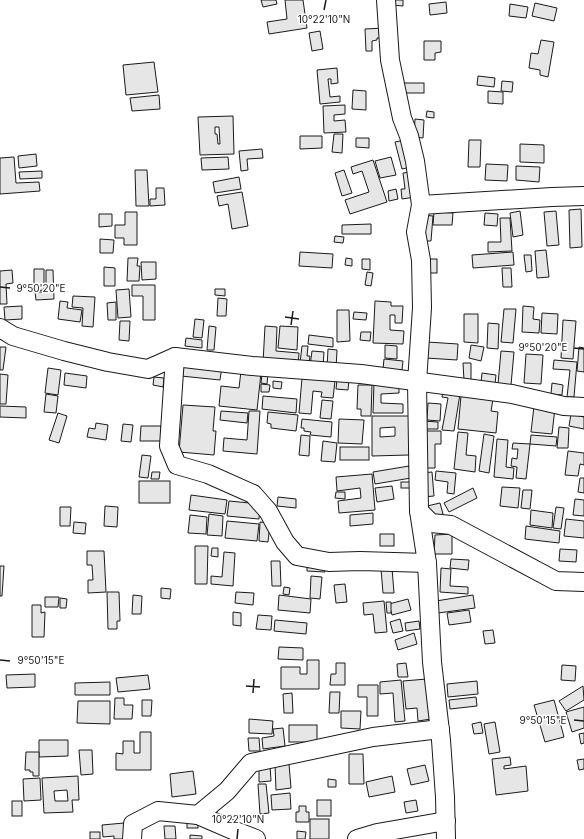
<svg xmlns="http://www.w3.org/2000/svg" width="584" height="839" font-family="Inter,sans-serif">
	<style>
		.building { fill: #e6e6e6; stroke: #1a1a1a; fill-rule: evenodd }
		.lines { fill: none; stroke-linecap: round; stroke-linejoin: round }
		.minor-casing { stroke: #1a1a1a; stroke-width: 20 }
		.minor { stroke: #fff; stroke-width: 18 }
		.ticks { fill: none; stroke: #1a1a1a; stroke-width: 1.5 }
		.ticks-label { font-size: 10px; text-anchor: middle; fill: #1a1a1a; stroke: #fff; stroke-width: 3; stroke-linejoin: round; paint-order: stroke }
	</style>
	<rect width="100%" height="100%" fill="#fff"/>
	<!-- building -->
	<g class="building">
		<polygon points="261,0 276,0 277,4 263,7"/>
		<polygon points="285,0 303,0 307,28 269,34 267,22 287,19"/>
		<polygon points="389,0 403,0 403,6 392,5"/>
		<polygon points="446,2 447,13 430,15 429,4"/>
		<polygon points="535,3 557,8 554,21 532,16"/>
		<polygon points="510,4 528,7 526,18 509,16"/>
		<polygon points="384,28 384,38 377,38 377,40 372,41 372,51 366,51 365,29"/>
		<polygon points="320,31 323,49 312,51 309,33"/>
		<polygon points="541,40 554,42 548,77 540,75 540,70 529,68 531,53 538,54"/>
		<polygon points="424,41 441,41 441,52 435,53 435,60 424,60"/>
		<polygon points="154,62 158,92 126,95 123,65"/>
		<polygon points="337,68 338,83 331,84 331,79 328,79 330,97 340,96 340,102 320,104 317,70"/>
		<polygon points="478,76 495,78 494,87 477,85"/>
		<polygon points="502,81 513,82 512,92 501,91"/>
		<rect x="403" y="83" width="21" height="10"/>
		<polygon points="353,90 366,91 366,110 352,109"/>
		<polygon points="488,91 503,92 503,104 488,103"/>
		<polygon points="159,95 160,109 132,111 130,98"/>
		<polygon points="345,105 345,114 334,115 334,121 345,120 346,132 324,133 323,106"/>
		<polygon points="427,111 434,112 434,118 426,117"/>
		<path d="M233,116L234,154L200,155L198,117ZM215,127H219L220,144H218L217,134H215Z"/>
		<polygon points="415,119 424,120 423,138 414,137"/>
		<polygon points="334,134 343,134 342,153 332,152"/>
		<polygon points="300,136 322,136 322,148 300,149"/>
		<polygon points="356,138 369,138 369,148 356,147"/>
		<polygon points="405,140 411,167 402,169 395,142"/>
		<polygon points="469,140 481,140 480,167 468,167"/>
		<polygon points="520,144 544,145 544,163 520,162"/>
		<polygon points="262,149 263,158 247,159 248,170 241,171 239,151"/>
		<polygon points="36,154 37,166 19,168 18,156"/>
		<polygon points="14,157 16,183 39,182 40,191 0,194 0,158"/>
		<polygon points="228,157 229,169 202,170 201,158"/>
		<polygon points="391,157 396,175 380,178 375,161"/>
		<polygon points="373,160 387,202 350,214 345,200 369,192 362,171 353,174 351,167"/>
		<polygon points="486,164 508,165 507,181 485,180"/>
		<polygon points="516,166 540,167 539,182 516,180"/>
		<polygon points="135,170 147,170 149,206 136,206"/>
		<polygon points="344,170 352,193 342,196 335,173"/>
		<polygon points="42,171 42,178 20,179 19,172"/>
		<polygon points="411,172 415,197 402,199 401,189 405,189 403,173"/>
		<polygon points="239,177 241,189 215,193 213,182"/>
		<polygon points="156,188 164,188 165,205 150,206 150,199 156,199"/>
		<polygon points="396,189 398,199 389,201 388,191"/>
		<polygon points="242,192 248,226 232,229 228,204 219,206 217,196"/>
		<polygon points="581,209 582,247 570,248 569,210"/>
		<polygon points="520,211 523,235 513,237 510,213"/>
		<polygon points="556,211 559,245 547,246 544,212"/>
		<polygon points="125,212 137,212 137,245 124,245 124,238 115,238 115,225 125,225"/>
		<polygon points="434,212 453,213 452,225 433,225"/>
		<polygon points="485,213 498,214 497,226 484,225"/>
		<polygon points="99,214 112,214 112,226 99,227"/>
		<polygon points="422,215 433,216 431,241 421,241"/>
		<polygon points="500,218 510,218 512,251 488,252 488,242 501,242"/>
		<polygon points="371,224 371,234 342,234 342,225"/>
		<polygon points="335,236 344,237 343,243 334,242"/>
		<polygon points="100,239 114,240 113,253 100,253"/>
		<polygon points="546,250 549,277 537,278 535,251"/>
		<polygon points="300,252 333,254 332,268 299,266"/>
		<polygon points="513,252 514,265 473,268 472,255"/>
		<polygon points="524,255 531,255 532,271 526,272"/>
		<polygon points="128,258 138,258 137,266 140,266 139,281 127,281"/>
		<polygon points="346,258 352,259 352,266 345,265"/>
		<polygon points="362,259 370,259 370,270 362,269"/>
		<rect x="426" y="259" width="11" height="14"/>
		<polygon points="141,262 156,262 156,279 142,280"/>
		<polygon points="104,267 115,268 115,286 104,286"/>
		<polygon points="502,268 511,268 512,287 503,287"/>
		<polygon points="34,269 44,269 44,290 34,291"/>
		<polygon points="12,270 13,283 6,284 7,304 0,304 0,271"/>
		<polygon points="46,270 53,270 54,299 36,300 35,292 46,292"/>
		<polygon points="367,272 373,273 371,286 365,285"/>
		<polygon points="132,285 155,285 155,320 143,320 143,296 132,296"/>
		<polygon points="129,289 131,317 118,318 116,290"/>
		<polygon points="215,289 225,289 225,296 215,295"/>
		<polygon points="73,296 95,297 93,327 82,326 83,308 72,307"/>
		<polygon points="218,298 227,299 226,316 217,316"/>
		<polygon points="60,301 68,302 67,308 82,310 80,322 58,319"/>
		<polygon points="375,301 391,302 391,306 403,306 402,323 395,323 395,315 390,315 390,330 404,331 403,344 373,343"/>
		<polygon points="116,302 116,320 108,320 107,303"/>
		<polygon points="22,306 22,319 5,320 4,307"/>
		<polygon points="523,306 534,307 533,319 540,320 539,333 522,332"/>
		<polygon points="504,309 516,309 513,343 501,342"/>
		<polygon points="337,310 349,310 350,341 337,342"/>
		<polygon points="354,312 367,313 366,320 353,319"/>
		<polygon points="542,313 558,314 557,334 541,333"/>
		<polygon points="464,314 478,314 478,343 464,342"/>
		<polygon points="195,319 204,320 202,338 193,337"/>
		<polygon points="563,320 576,321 573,359 561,358"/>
		<polygon points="120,321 130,321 129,341 119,340"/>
		<polygon points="488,323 499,324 498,349 487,348"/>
		<polygon points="209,326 216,327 214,350 207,350"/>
		<polygon points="265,326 277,327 276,351 299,353 298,366 263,363"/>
		<polygon points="280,326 298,327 297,350 278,348"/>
		<polygon points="361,332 371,332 370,341 360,340"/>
		<polygon points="309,335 333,338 333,347 308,344"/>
		<polygon points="186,338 202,340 202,348 185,346"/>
		<polygon points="427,342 458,344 457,360 426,358"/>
		<polygon points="385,345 397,346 397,359 385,358"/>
		<polygon points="471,345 484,347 481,361 469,358"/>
		<polygon points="302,346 308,346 307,356 310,356 309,364 300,363"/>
		<polygon points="0,347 6,347 3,370 0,370"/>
		<polygon points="579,347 584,348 584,372 577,371"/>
		<polygon points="328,349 337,350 336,369 327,369"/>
		<polygon points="312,351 324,352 323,367 310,366"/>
		<polygon points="501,351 514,352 511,385 498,384"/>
		<polygon points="526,354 543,355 541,384 524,383"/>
		<polygon points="384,359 403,361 402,370 383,369"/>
		<polygon points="554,360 577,362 574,397 567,397 570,370 553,369"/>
		<polygon points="182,362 222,366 220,380 181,376"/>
		<polygon points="463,363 471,363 471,380 464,380"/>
		<polygon points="48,368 61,370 58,395 45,393"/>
		<polygon points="241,371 261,373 257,410 219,406 221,386 239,388"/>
		<polygon points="65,373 87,376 86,388 64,385"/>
		<polygon points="482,373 496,375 495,384 481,383"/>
		<polygon points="0,374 8,375 6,404 0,404"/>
		<polygon points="262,374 268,374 267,384 261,383"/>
		<polygon points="154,377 164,378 163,387 153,385"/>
		<polygon points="302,378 335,381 333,398 321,397 322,392 313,391 311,414 299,413"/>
		<polygon points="337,379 349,380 348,390 336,389"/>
		<polygon points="273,381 282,382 281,389 273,388"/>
		<polygon points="374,382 399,385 399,393 381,394 381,403 403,404 403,413 373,413"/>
		<polygon points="552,383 563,385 562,395 551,394"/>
		<polygon points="261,384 270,385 269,392 261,392"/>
		<polygon points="358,385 372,385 371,416 361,416 361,409 357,409"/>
		<polygon points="443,391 460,394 454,431 442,430 448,398 442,397"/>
		<polygon points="46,394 58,396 56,413 44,412"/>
		<polygon points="263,396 297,399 296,413 262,409"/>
		<polygon points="461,396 493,399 491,411 498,412 496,433 458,429"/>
		<polygon points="322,400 333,401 331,419 320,418"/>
		<polygon points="428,403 441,404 440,421 427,420"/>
		<polygon points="183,405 215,407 213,431 216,431 214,455 179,452"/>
		<polygon points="0,406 26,407 26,418 0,417"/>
		<polygon points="534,406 555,408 552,434 531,432"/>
		<polygon points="221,411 248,413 247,423 220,420"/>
		<polygon points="249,411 260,411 257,454 223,451 224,438 247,440"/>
		<polygon points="268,412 298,415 296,431 271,428 271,424 267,423"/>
		<polygon points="58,413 67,416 59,443 49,440"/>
		<polygon points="571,414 584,417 584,429 569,426"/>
		<path d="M372,416H409V455L372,456ZM395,427V436L380,437V428Z"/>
		<polygon points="302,419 332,422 331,437 310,435 311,432 304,431 304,428 301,428"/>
		<polygon points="339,419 364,420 362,444 338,443"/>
		<polygon points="423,421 438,422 438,429 423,429"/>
		<polygon points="96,423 108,425 106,440 87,437 89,428 95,429"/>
		<polygon points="123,424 133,425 131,442 121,441"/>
		<polygon points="141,426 161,426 161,441 140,441"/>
		<polygon points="559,427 569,428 568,448 557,448"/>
		<polygon points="422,431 441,431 441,444 435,444 435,468 422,468"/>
		<polygon points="458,432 468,433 466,455 476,456 475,472 454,469"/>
		<polygon points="484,434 494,436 489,473 479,471"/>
		<polygon points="301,435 310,436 309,456 299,455"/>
		<polygon points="531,435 557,437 556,446 530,444"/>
		<polygon points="497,439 508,440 506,467 514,468 513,479 494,477"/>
		<polygon points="323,441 337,443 335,462 321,461"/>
		<polygon points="513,443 530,444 526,479 516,478 517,467 511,466 512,458 517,459 518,449 512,449"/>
		<rect x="340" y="447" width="29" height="13"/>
		<polygon points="568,451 584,453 584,465 580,464 578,476 565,475"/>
		<polygon points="142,455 151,456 148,478 139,477"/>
		<polygon points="409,466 411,478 375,484 373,472"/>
		<polygon points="436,471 456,473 454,494 447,493 448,482 435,480"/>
		<polygon points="152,472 160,472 159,479 151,479"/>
		<polygon points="432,472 434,496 423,497 421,473"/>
		<polygon points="372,474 375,510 339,513 338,501 361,498 360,488 337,491 336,477"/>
		<polygon points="580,478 584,478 584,493 578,492"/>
		<rect x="139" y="481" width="31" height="22"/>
		<rect x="401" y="482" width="11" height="6"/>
		<polygon points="392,486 394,499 377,502 375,488"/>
		<polygon points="502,487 520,488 518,508 500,506"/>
		<polygon points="473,488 477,498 449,512 444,503"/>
		<polygon points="523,490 532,490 530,509 521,508"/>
		<polygon points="336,492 345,492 345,499 335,498"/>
		<polygon points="191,495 227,500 225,514 189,510"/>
		<polygon points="278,497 296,499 296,508 277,506"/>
		<polygon points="575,499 584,500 584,516 573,515"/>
		<polygon points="229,501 260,504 259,519 227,516"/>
		<polygon points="440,503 443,514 429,518 427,506"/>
		<polygon points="105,506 118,507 117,527 104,526"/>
		<polygon points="60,507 71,507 70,526 60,526"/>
		<polygon points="556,507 564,508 561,529 553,528"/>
		<polygon points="531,510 553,513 552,528 530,525"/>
		<polygon points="373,513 373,524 350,526 350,515"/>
		<polygon points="209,514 223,516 222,536 207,535"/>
		<polygon points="190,515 207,517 206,534 188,533"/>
		<polygon points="566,519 584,521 584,538 564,536"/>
		<polygon points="227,521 259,524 257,541 225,538"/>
		<polygon points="74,522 86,523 85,534 73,533"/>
		<polygon points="260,522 270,523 268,542 259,541"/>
		<polygon points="526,526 560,531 559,543 525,539"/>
		<rect x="380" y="534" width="14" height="12"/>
		<polygon points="452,534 452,554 434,554 435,535"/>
		<polygon points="195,546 208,546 207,584 195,584"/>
		<polygon points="212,548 218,548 218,557 211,556"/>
		<polygon points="560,549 577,550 576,562 559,561"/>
		<polygon points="87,551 104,551 106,592 88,593 88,580 93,580 92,565 87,565"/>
		<polygon points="224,552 235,553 233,586 211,584 211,576 222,577"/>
		<polygon points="451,559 469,560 468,570 450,568"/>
		<polygon points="271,561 280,561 281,586 272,586"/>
		<polygon points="307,563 325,564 325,572 307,571"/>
		<polygon points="0,566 4,566 2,596 0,596"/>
		<polygon points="392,568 394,593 383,593 381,569"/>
		<polygon points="441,568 451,569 450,586 468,587 468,594 440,592"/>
		<polygon points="311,576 322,577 320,599 310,598"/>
		<polygon points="345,584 347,602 336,603 334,585"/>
		<polygon points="284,587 290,588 289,595 283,594"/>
		<polygon points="161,588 171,589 170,599 161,598"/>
		<polygon points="107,592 119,592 120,621 117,621 117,629 108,629"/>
		<polygon points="236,592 254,593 253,605 235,603"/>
		<polygon points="133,595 142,596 141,614 132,614"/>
		<polygon points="279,595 311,599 310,613 278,610"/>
		<polygon points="473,595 475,608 438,613 436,601"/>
		<polygon points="45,597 59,597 58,607 45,607"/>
		<polygon points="60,598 67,599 66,608 60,608"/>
		<polygon points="408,599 411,610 392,615 389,604"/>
		<polygon points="384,601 387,632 375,633 373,614 364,615 363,603"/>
		<polygon points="386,602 391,602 391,613 387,613"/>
		<polygon points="32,605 41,605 41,613 45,612 44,637 32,637"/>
		<polygon points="469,610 471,622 449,625 447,613"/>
		<polygon points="233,612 241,613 241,626 233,625"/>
		<polygon points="258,615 272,616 271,630 256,629"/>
		<polygon points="400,619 403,631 393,633 390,622"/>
		<polygon points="275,620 307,623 306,634 274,631"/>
		<polygon points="419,621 420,629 406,631 405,623"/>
		<polygon points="493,630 495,643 485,644 483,631"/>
		<polygon points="414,633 417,644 398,650 395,640"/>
		<polygon points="279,647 303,648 303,660 278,659"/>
		<polygon points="307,660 319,660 319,689 281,689 281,667 300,667 300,674 307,674"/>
		<polygon points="336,663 345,663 345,685 330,685 331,674 336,674"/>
		<polygon points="406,663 408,677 398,677 397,664"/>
		<polygon points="562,665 576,666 575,681 561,680"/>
		<polygon points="35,674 35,687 7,688 6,675"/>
		<polygon points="148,675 150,689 118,692 116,678"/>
		<polygon points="427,679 431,719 418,721 417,708 406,709 403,681"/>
		<polygon points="401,680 405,721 395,722 393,693 380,694 380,682"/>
		<polygon points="477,681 478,694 448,697 447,684"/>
		<polygon points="110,682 110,695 75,695 75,683"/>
		<polygon points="358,685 378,685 378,716 367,716 367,697 358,697"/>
		<polygon points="583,686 584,700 566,711 559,701"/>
		<polygon points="330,692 340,692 339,713 329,713"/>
		<polygon points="292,693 293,713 284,713 283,694"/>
		<polygon points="476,697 477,706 450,709 449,700"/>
		<polygon points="115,698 124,698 124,705 133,705 132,719 114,719"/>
		<polygon points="142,700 152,700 151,716 142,716"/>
		<polygon points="554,700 564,737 545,742 534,705"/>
		<polygon points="78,701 110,701 110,724 77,723"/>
		<polygon points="584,707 584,728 572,732 566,712"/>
		<polygon points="341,711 361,711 360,729 341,728"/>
		<polygon points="249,719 273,721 272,734 249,733"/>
		<polygon points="481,722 483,733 474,734 472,724"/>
		<polygon points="495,722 500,752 489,754 484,724"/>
		<rect x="289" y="725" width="28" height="17"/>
		<polygon points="283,728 285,746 263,749 262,738 274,736 273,729"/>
		<polygon points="140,732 151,732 151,770 116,770 116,753 123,754 123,741 134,741 134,753 140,753"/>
		<polygon points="584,733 584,743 581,744 579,734"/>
		<polygon points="248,738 259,738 260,751 249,751"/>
		<polygon points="39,740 68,740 68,756 39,757"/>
		<polygon points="79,750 92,750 93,774 81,775"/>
		<polygon points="26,752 39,752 39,776 33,776 33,772 30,772 30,770 25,770"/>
		<polygon points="349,754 363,754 364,784 349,784"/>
		<polygon points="510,757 511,765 504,766 504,769 526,766 528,791 496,795 492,759"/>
		<polygon points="584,759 584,769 579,770 577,760"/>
		<polygon points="289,764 291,788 276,790 275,765"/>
		<polygon points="270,765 271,781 259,782 259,766"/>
		<polygon points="425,765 429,781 411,785 407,769"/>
		<polygon points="193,771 196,794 172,797 170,774"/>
		<path d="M78,776L79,800H72L73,812L44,813L42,778ZM67,790L68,801H55L54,791Z"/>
		<polygon points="392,776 395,792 369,797 366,782"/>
		<polygon points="40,778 41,800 24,801 23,779"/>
		<polygon points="328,779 336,780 336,787 328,787"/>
		<polygon points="258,784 266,784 269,813 260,814"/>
		<polygon points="290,793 291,809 272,810 271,795"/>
		<rect x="317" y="800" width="14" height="16"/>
		<polygon points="416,800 418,811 406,813 404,802"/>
		<rect x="12" y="801" width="10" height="15"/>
		<polygon points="299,806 306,806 306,812 309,812 309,822 296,822 296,812 299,812"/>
		<rect x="310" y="819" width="19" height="20"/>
		<rect x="187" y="822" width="11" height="6"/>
		<polygon points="124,823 126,839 114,839 114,836 103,837 102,825"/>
		<polygon points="164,826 175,826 176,839 165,839"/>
		<polygon points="297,831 306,832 305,839 297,839"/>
		<rect x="90" y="832" width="10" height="7"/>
		<polygon points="190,835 202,836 202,839 190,839"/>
	</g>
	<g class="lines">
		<!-- minor casing -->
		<g class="minor-casing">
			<g id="minor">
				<polyline points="386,0 390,60 402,118 409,136 415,161 421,205 416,232 421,260 422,308 417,382 419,511 427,563 432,662 441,740 445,797 446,839"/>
				<polyline points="421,205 552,197 584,196"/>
				<polyline points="0,328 13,336 64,351 108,362 148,369 175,357 252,366 361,374 512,394 564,406 584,407"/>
				<polyline points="175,357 169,446 177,465 208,474 253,494 268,511 285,542 297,556 329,562 360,561 427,563"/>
				<polyline points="419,511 431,523 451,525 556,581 584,582"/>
				<polyline points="198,815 235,831 256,839"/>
				<polyline points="132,839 133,824 158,811 198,815 227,791 251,763 373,737 440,729"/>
				<polyline points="357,839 377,833 446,821"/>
			</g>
		</g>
		<!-- minor -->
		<use href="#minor" class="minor"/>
	</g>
	<!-- ticks -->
	<path class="ticks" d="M324,10L326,0M0,287L10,288M285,317L299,319M291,325L293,311M574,348L584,349M0,660L10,661M246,686L260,687M253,693L254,679M574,720L584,721M237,839L238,829"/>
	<g class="ticks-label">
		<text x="324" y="23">10°22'10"N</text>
		<text x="41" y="292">9°50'20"E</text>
		<text x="543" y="351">9°50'20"E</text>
		<text x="41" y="664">9°50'15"E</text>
		<text x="543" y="724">9°50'15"E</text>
		<text x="238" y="823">10°22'10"N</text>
	</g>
</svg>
